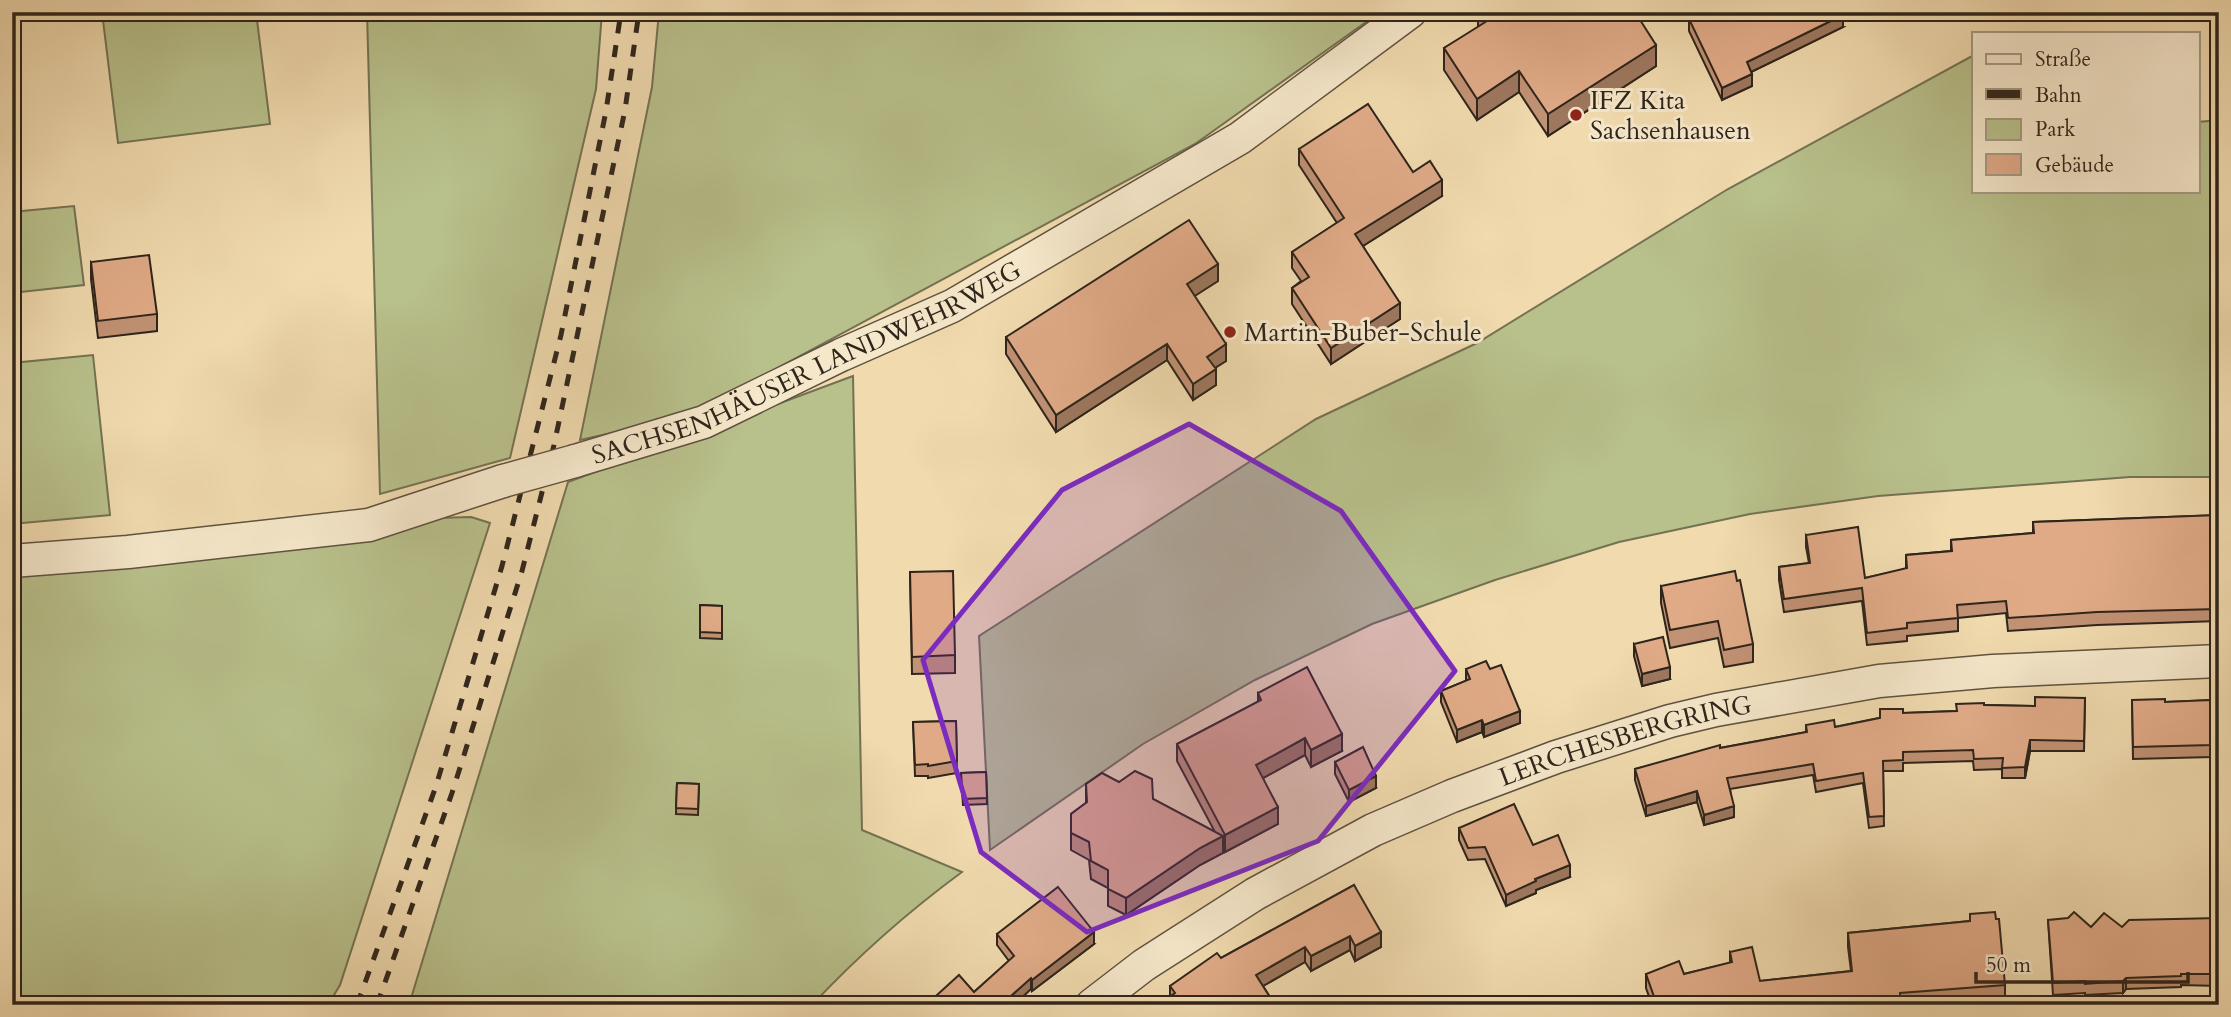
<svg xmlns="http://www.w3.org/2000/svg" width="2231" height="1017" font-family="Cardo,serif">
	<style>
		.green { fill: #b8c08b; stroke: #747253; stroke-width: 2 }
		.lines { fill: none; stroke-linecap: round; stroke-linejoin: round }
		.street-casing { stroke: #5f5240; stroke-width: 35 }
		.street { stroke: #f5e7ca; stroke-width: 32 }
		.rail { stroke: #2f251b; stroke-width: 5; stroke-dasharray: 12 12; stroke-linecap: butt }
		.street-bridge-casing { stroke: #5f5240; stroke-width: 35; stroke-linecap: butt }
		.street-bridge { stroke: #f5e7ca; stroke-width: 32 }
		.wall { fill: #c19274; stroke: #2f251b; stroke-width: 2 }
		.shaded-wall { fill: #9d775e; stroke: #2f251b; stroke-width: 2 }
		.building { fill: #e0aa87; stroke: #2f251b; stroke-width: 2 }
		.marked { fill: #7b2cbf; fill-opacity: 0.2; stroke: #7b2cbf; stroke-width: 5; stroke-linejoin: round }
		.poi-dot { fill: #8f2418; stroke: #f5e7ca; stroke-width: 2.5 }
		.labels { text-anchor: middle; stroke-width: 6; stroke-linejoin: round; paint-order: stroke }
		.poi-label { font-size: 26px; fill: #2f251b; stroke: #f5e7ca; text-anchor: start }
		.street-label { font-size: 26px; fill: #2f251b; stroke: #f5e7ca }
	</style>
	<rect width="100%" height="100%" fill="#f0daae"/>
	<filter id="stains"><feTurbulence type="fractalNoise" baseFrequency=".00286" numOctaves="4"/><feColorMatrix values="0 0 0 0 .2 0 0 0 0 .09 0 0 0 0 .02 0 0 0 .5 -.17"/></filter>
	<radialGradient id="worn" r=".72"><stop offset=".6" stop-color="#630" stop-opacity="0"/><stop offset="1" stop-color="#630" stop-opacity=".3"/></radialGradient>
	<!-- green -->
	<g class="green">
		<polygon points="102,12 256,12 270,124 118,143"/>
		<polygon points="367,12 602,12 596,89 510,458 380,494"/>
		<polygon points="659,12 1380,12 1195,144 688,416 580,440 652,87"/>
		<polygon points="1974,55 1974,191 2198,191 2198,122 2219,120 2219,477 2130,477 1878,496 1750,514 1619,542 1495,580 1372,624 1255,680 1143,744 990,850 979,636 1316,419 1477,343 1728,189"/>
		<polygon points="74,206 84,285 12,293 12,212"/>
		<polygon points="93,355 110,515 12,524 12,363"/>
		<path d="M853,376L862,830L962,872C909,911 857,957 812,1005H409L568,482Z"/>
		<polygon points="471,517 490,523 340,985 328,1005 12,1005 12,567 436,518"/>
	</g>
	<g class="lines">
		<!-- street casing -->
		<g class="street-casing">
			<g id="street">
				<path id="s1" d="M575,461L704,422L841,355L952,306L1240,138L1410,12"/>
				<polyline points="12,561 128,552 369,525 503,481"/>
				<path id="s2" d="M1092,1005L1144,965L1255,894L1373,830L1452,796L1556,757L1670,721L1716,710L1879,681L1993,671L2219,661"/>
			</g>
		</g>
		<!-- street -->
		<use href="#street" class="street"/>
		<!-- rail -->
		<g class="rail">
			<polyline points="357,1005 436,786 502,566 561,335 606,111 621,12"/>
			<polyline points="377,1005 452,793 522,571 554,445 625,110 639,12"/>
		</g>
		<!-- street-bridge casing -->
		<g class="street-bridge-casing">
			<polyline id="street-bridge" points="503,481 575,461"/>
		</g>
		<!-- street-bridge -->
		<use href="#street-bridge" class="street-bridge"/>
	</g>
	<!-- wall -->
	<g class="wall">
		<polygon points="1478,12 1635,12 1656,66 1548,136 1519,92 1477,120 1444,70 1444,48 1478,28"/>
		<polygon points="1689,19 1843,27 1751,72 1752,86 1722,100 1689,31"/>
		<polygon points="1299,149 1413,172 1442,196 1363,246 1400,319 1331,364 1292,304 1292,288 1301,281 1292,268 1292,252 1337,223 1299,165"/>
		<polygon points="91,262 157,314 157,331 98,338 91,279"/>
		<polygon points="1218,281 1194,296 1226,361 1215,368 1216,385 1193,400 1167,360 1056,432 1006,354 1006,337"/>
		<polygon points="2219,515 2219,621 2097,625 2008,631 2006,613 1958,618 1958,631 1907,636 1907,641 1867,645 1862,601 1784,612 1779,580 1779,567 1809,563 1806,547 1806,535 1865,578 1906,569 1906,555 1951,551 1951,540 2033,533 2033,522"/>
		<polygon points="910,572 955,655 955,673 912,674"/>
		<polygon points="1661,586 1753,644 1753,662 1724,667 1718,638 1670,648 1661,603"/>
		<polygon points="700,605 722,606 722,639 700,638"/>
		<polygon points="1634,644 1670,679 1642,686 1634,656"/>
		<polygon points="1466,669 1490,669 1520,723 1484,737 1482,732 1457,742 1441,702 1441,691 1466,681"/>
		<polygon points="1258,693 1342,751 1311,767 1305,755 1263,778 1278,824 1225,852 1223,847 1223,853 1200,865 1126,915 1108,906 1108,888 1091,879 1089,860 1071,850 1071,814 1086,803 1086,784 1153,799 1215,832 1177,761 1177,744 1258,702"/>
		<polygon points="2085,698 2084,751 2030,751 2025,778 2002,778 2002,769 1974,770 1973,761 1903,763 1903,771 1883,771 1884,826 1869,828 1863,783 1816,792 1813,775 1730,789 1734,817 1704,825 1697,802 1646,816 1635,780 1635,769 1720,748 1806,732 1806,725 1835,727 1903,713 1956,711 1984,705 2035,706"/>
		<polygon points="2132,700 2165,702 2211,700 2212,757 2133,759"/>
		<polygon points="956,721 957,773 928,778 928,776 915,776 913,722"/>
		<polygon points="1335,762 1376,788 1349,802 1335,774"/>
		<polygon points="986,772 987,804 963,805 961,773"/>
		<polygon points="677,783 699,784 698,815 676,814"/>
		<polygon points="1459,828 1533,845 1570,877 1536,890 1536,893 1506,906 1485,859 1468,860 1459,840"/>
		<polygon points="1354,885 1381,947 1355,961 1350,950 1311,971 1305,962 1263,986 1275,1005 1159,1005 1170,996 1170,986"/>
		<polygon points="1970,914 2005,985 2005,999 1936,1005 1652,1005 1646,988 1646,974 1684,974 1730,963 1730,952 1760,981 1851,971 1848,947 1848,933 1970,921"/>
		<polygon points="2219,918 2219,986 2181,985 2181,987 2126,989 2123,993 2085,995 2085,993 2053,995 2048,920 2091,927 2122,927"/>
		<polygon points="997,934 1094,944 1032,991 1031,989 926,1005 974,992 1009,961 997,945"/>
	</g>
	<!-- shaded-wall -->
	<g class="shaded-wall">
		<polygon points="1843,15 1843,27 1747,74 1747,62"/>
		<polygon points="1656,45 1656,66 1548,136 1548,114"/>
		<polygon points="1519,71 1519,92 1477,120 1477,99"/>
		<polygon points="1752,74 1752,86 1722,100 1722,88"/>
		<polygon points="1442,180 1442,196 1355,251 1355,234"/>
		<polygon points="1218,264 1218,281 1187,301 1187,284"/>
		<polygon points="1400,303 1400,319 1331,364 1331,348"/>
		<polygon points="1167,344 1167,360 1056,432 1056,415"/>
		<polygon points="1226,344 1226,361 1207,373 1207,357"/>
		<polygon points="1216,369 1216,385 1193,400 1193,384"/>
		<polygon points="1670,667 1670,679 1642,686 1642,674"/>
		<polygon points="1520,711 1520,723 1484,737 1484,725"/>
		<polygon points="1482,720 1482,732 1457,742 1457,730"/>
		<polygon points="1342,734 1342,751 1311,767 1311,750"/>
		<polygon points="1305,738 1305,755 1256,782 1256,765"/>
		<polygon points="2030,740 2030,751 2025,778 2025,767"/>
		<polygon points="1376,776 1376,788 1349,802 1349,790"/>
		<polygon points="1697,791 1697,802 1646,816 1646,806"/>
		<polygon points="1734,806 1734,817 1704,825 1704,815"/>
		<polygon points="1278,807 1278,824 1225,852 1225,835"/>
		<polygon points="1223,836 1223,853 1200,865 1126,915 1126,898 1200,848"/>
		<polygon points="1570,865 1570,877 1536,890 1536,893 1506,906 1506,895 1535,879"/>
		<polygon points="1094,932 1094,944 1032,991 1032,980"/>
		<polygon points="1381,932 1381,947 1355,961 1355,946"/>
		<polygon points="1350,936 1350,950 1311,971 1311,956"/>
		<polygon points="1305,947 1305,962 1256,990 1256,975"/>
		<polygon points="1031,978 1031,989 1014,1005 1001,1005"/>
		<polygon points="2126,978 2126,989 2123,993 2123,981"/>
	</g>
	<!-- building -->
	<g class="building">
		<polygon points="1482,12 1635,12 1656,45 1548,114 1519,71 1477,99 1444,48 1487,21"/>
		<polygon points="1702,12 1722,12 1727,21 1745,12 1842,12 1843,15 1747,62 1752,74 1722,88 1689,19"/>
		<polygon points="1368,104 1413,172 1430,161 1442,180 1355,234 1400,303 1331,348 1292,288 1309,277 1292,252 1344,218 1299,149"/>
		<polygon points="1189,220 1218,264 1187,284 1226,344 1207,357 1216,369 1193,384 1167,344 1056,415 1006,337"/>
		<polygon points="149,255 157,314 98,321 91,262"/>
		<polygon points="2219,515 2219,609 2097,612 2008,618 2006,601 1957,605 1958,618 1907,623 1907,628 1867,633 1862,588 1784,599 1779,567 1810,563 1806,535 1858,527 1865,578 1907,568 1906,555 1952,551 1951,540 2034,533 2033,522"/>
		<polygon points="953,571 955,655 912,657 910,572"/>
		<polygon points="1735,571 1737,581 1740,580 1753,644 1724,650 1718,621 1670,630 1661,586"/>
		<polygon points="700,605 722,606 722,633 700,632"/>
		<polygon points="1663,637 1670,667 1642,674 1634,644"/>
		<polygon points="1486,661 1490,669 1501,665 1520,711 1484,725 1482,720 1457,730 1441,691 1470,679 1466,669"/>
		<polygon points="1307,667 1342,734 1311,750 1305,738 1256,765 1278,807 1225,835 1177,744 1261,700 1258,693"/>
		<polygon points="2035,697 2085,698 2084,741 2030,740 2025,767 2002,768 2003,758 1974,759 1973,750 1903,752 1903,760 1883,761 1884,816 1869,817 1863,773 1816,781 1813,764 1727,778 1734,806 1704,815 1697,791 1646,806 1635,769 1720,745 1720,748 1807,732 1806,725 1834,720 1835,727 1880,718 1880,709 1903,709 1903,713 1957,711 1956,704 1984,703 1984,705 2035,706"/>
		<polygon points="2165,699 2165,702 2211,700 2212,745 2133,747 2132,700"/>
		<polygon points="956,721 957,761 928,766 928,764 915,765 913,722"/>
		<polygon points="1363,747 1376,776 1349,790 1335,762"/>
		<polygon points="1135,771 1152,779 1153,799 1223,836 1200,848 1126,898 1108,889 1108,870 1091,861 1089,842 1071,833 1071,814 1087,802 1086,784 1102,773 1119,782"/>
		<polygon points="986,772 987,798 963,799 961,773"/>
		<polygon points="677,783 699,784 698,809 676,808"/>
		<polygon points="1514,804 1533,845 1558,835 1570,865 1535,879 1536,881 1506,895 1485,847 1468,848 1459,828"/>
		<polygon points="1354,885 1381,932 1355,946 1350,936 1311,956 1305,947 1256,975 1275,1005 1160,1005 1159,1004 1175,993 1170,986 1217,953 1221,958"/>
		<polygon points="1058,887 1094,932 1032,980 1031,978 1001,1005 926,1005 959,975 974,992 1014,956 997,934"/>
		<polygon points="1995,912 1996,919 1999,919 2005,985 1900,993 1900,996 1869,1000 1868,996 1834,997 1834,1000 1788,1005 1657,1005 1646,974 1679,961 1684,974 1732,962 1730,952 1752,947 1760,981 1852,971 1848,933 1970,921 1970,914"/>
		<polygon points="2074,912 2091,927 2104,913 2122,927 2129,920 2219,918 2219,974 2181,974 2181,976 2126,978 2123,981 2085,984 2085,981 2053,983 2048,920 2068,918"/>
	</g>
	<!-- marked area -->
	<path class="marked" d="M1189,424L1341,511L1455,671L1318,841L1087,932L981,852L923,660L1062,490Z"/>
	<!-- markers -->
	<g class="poi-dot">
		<circle cx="1576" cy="115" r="7"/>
		<circle cx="1230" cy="332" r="7"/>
	</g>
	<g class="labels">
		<!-- poi labels -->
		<g class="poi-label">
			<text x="1590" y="109">IFZ Kita<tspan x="1590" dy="30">Sachsenhausen</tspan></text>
			<text x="1244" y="341">Martin-Buber-Schule</text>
		</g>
		<!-- street labels -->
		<g class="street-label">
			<text dy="9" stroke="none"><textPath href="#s1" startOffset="252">SACHSENHÄUSER LANDWEHRWEG</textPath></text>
			<text dy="9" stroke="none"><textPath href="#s2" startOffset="600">LERCHESBERGRING</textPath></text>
		</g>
	</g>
	<!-- margin -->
	<rect width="2231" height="1017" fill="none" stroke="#f0daae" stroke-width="42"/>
	<rect x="14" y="14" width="2203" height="989" fill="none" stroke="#2f251b" stroke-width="3.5"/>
	<rect x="21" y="21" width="2189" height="975" fill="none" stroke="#2f251b" stroke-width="2"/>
	<!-- legend -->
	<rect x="1972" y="32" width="228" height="161" fill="#f5e7ca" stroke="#a69984" stroke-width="2"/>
	<rect x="1986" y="54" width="35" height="10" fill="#f5e7ca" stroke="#a69984" stroke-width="2"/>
	<text x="2035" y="66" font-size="21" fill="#2f251b">Straße</text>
	<rect x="1986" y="89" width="35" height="10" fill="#2f251b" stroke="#a69984" stroke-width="2"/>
	<text x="2035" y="102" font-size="21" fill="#2f251b">Bahn</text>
	<rect x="1986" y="119" width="35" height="21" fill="#b8c08b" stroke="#a69984" stroke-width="2"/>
	<text x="2035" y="136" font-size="21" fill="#2f251b">Park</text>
	<rect x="1986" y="154" width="35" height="21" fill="#e0aa87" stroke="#a69984" stroke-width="2"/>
	<text x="2035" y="172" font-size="21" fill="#2f251b">Gebäude</text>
	<!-- scale -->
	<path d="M1976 972v10h212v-10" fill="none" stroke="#2f251b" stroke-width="3.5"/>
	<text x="1986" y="972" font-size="21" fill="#2f251b" stroke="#f5e7ca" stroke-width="5" paint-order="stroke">50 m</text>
	<rect width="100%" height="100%" filter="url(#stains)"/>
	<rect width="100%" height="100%" fill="url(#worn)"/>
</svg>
